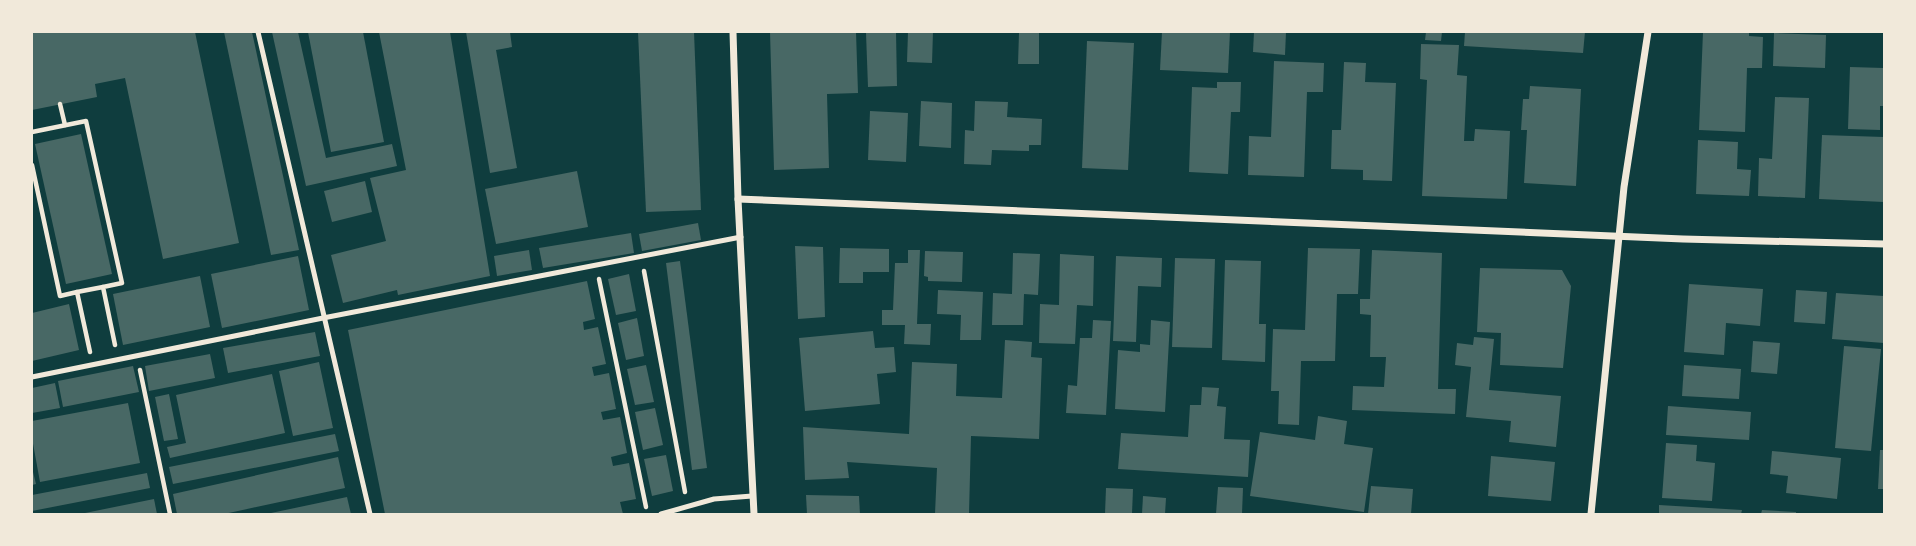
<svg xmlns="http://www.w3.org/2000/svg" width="1916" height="546" font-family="'Fira Sans',sans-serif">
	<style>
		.building { fill: #486865 }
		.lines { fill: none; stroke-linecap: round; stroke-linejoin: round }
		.path { stroke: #f1e9da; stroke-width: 4.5 }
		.service { stroke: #f1e9da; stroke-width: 5 }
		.minor { stroke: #f1e9da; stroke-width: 7 }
	</style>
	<rect width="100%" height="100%" fill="#0f3d3e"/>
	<!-- building -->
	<g class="building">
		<polygon points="32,32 195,32 239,243 163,259 125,78 95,84 97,97 32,110"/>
		<polygon points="224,32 252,32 299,250 271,255"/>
		<polygon points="272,32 298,32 326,158 392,144 397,166 306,186"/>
		<polygon points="308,32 363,32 384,142 331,152"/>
		<polygon points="379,32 450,32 490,276 398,295 397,290 343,303 331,255 386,241 370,178 406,170"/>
		<polygon points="466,32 510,32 512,47 496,50 517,168 490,173"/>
		<polygon points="638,32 694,32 701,210 646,212"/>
		<polygon points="770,32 856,32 858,93 827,94 829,168 774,170"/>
		<polygon points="896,32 897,86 868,87 866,33"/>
		<polygon points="908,32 933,32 932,63 907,62"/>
		<polygon points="1019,32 1039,32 1039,64 1018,64"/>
		<polygon points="1162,32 1230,32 1228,73 1160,70"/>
		<polygon points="1254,32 1286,32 1285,55 1253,52"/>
		<polygon points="1426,32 1442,32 1441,41 1425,40"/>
		<polygon points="1465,32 1585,32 1583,53 1464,46"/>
		<polygon points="1703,32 1749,32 1749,36 1763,37 1762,68 1747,68 1745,132 1699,130"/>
		<polygon points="1774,33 1826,35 1825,68 1773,66"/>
		<polygon points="1087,41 1134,43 1128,170 1082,168"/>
		<polygon points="1421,44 1459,45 1457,75 1467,76 1464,141 1474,141 1475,129 1510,131 1507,199 1422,196 1427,80 1420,79"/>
		<polygon points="1274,61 1324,63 1323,92 1307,92 1304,177 1248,175 1249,136 1271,137"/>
		<polygon points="1344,62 1366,63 1365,82 1396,83 1392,181 1363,180 1363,170 1331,169 1332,130 1341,130"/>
		<polygon points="1850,67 1884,68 1884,106 1880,106 1880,130 1848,129"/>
		<polygon points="1217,82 1241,82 1240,112 1231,112 1228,174 1189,172 1192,87 1217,88"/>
		<polygon points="1530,86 1581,89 1576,186 1524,183 1527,130 1521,130 1523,99 1529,99"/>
		<polygon points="1775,97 1809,98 1805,198 1758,196 1759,158 1772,159"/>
		<polygon points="921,101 952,103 951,148 919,146"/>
		<polygon points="975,101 1008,102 1007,117 1042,119 1041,145 1029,145 1029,151 992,150 991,165 964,164 965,130 974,131"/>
		<polygon points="870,111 908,113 906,162 868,160"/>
		<polygon points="81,134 112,274 66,284 35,144"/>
		<polygon points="1822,135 1884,137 1884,202 1819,199"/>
		<polygon points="1698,140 1738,142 1737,169 1751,170 1749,196 1696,194"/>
		<polygon points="577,171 588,227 496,244 485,189"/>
		<polygon points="365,181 372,212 332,222 324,191"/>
		<polygon points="698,223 701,240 642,251 639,234"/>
		<polygon points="631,233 634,253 543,268 539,248"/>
		<polygon points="795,246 823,247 825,317 798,319"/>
		<polygon points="840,248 889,249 889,272 863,272 863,283 839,283"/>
		<polygon points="1308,248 1360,249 1358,294 1337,294 1335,361 1301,361 1299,425 1278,424 1279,391 1271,391 1273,329 1305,330"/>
		<polygon points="529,250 532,270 497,276 494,256"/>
		<polygon points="908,250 920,250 917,324 931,324 930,345 904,344 905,325 882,325 882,310 893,310 895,263 908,263"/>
		<polygon points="1372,250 1442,253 1438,389 1456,389 1455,414 1352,410 1353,386 1384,387 1386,357 1370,357 1371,315 1360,314 1360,299 1370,299"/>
		<polygon points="925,251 963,252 962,282 928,281 928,277 924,276"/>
		<polygon points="1013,253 1040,254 1038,295 1024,294 1023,325 992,325 993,293 1012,294"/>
		<polygon points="1060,254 1094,256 1093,306 1077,305 1075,344 1039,343 1040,304 1059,305"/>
		<polygon points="298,256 309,310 222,328 211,274"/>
		<polygon points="1116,256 1162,258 1161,287 1138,286 1136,342 1113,341"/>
		<polygon points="1175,258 1215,259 1212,348 1172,347"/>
		<polygon points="1225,260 1261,261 1259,324 1266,324 1265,362 1222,360"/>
		<polygon points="680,261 707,468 692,470 666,263"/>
		<polygon points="1480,268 1562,270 1571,286 1563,368 1500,365 1501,333 1477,332"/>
		<polygon points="629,274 636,311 616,315 608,279"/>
		<polygon points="200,276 210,327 123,345 113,294"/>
		<polygon points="587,281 595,319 583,322 584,330 598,327 606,364 592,367 594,376 609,373 616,409 601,412 603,420 620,417 627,453 611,457 613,466 629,463 636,499 620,502 623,514 385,514 348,330"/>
		<polygon points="1689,284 1763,289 1760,326 1726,323 1724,355 1684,352"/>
		<polygon points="938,290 983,292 981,340 960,340 961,315 937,314"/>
		<polygon points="1796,290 1827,292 1825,324 1794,322"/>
		<polygon points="1836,293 1884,296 1884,343 1832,339"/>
		<polygon points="69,304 79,350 32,361 32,313"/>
		<polygon points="637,318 644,356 626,360 618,323"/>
		<polygon points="1093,320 1111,321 1106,415 1066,413 1068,385 1077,386 1080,338 1092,338"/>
		<polygon points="1151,320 1170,322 1165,412 1115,409 1118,350 1140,352 1140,344 1150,345"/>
		<polygon points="873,331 875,348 894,347 896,372 877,374 880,404 805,411 799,338"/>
		<polygon points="315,332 320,356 228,373 223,348"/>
		<polygon points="1474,337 1494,339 1489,390 1561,396 1556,447 1509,442 1511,421 1466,417 1471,367 1455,365 1457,343 1473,345"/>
		<polygon points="1005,340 1032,342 1031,357 1042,358 1039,439 971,436 969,514 935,514 937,468 847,462 849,478 805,480 803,427 909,434 912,362 957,364 956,396 1002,398"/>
		<polygon points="1753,341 1780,343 1777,374 1751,372"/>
		<polygon points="1844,346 1881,349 1871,451 1835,448"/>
		<polygon points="210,354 215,378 149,391 145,366"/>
		<polygon points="319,362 333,428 293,436 279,371"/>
		<polygon points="646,365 654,402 635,405 627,369"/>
		<polygon points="1684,365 1741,369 1739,399 1682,396"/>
		<polygon points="133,366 139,392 63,407 58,381"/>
		<polygon points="272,374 285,433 170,458 167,447 186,443 176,395"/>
		<polygon points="55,383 60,408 32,413 32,388"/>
		<polygon points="1202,387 1219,388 1217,406 1226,407 1224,439 1250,440 1248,477 1118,469 1121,433 1188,437 1190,405 1201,405"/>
		<polygon points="169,394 178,439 164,441 155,397"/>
		<polygon points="128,403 140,463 40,482 32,438 32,421"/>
		<polygon points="1668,406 1751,412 1749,440 1666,435"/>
		<polygon points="655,408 663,445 643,450 635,412"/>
		<polygon points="1318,416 1347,421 1344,444 1373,448 1364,512 1250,496 1260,432 1315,440"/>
		<polygon points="335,434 339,451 173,484 169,467"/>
		<polygon points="1666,443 1697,445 1696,461 1715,463 1712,501 1662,498"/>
		<polygon points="1880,450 1884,450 1884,489 1878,489"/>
		<polygon points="1772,451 1841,458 1837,499 1786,493 1788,476 1770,474"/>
		<polygon points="666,455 673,491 652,496 644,459"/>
		<polygon points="1491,456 1555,462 1551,501 1488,496"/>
		<polygon points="338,457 345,488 224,514 177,514 173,494"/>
		<polygon points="32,468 36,484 32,485"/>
		<polygon points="147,473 150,488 32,511 32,495"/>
		<polygon points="1371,486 1413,489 1411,514 1368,514"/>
		<polygon points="1218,487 1243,488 1242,514 1216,514"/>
		<polygon points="1106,488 1133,489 1132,514 1105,514"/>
		<polygon points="806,495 859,496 860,514 807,514"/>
		<polygon points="1143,496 1166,498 1165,514 1142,514"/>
		<polygon points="347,497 351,514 271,514 271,513"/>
		<polygon points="154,499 157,514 86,514 85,513"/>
		<polygon points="1659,505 1742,510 1741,514 1659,514"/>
		<polygon points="1762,510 1796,512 1796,514 1761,514"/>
	</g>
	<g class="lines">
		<!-- path -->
		<g class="path">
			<polyline points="60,104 65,125"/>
			<polyline points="32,132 86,121 122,283 103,287 115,345"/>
			<polyline points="32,165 60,296 77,292 90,352"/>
			<polyline points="644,271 685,492"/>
			<polyline points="599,279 646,507"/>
			<polyline points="77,292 103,287"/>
			<polyline points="140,370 170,514"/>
		</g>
		<!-- service -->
		<g class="service">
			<polyline points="258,32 370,514"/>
			<polyline points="32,377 323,318 741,237"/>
			<polyline points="661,514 714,499 752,496"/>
		</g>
		<!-- minor -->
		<g class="minor">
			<polyline points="733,32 738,199 754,514"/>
			<polyline points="738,199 1683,239 1884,244"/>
			<polyline points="1591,514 1624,187 1648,32"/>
		</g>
	</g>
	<!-- border -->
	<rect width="1916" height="546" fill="none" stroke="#f1e9da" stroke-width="66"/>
</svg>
